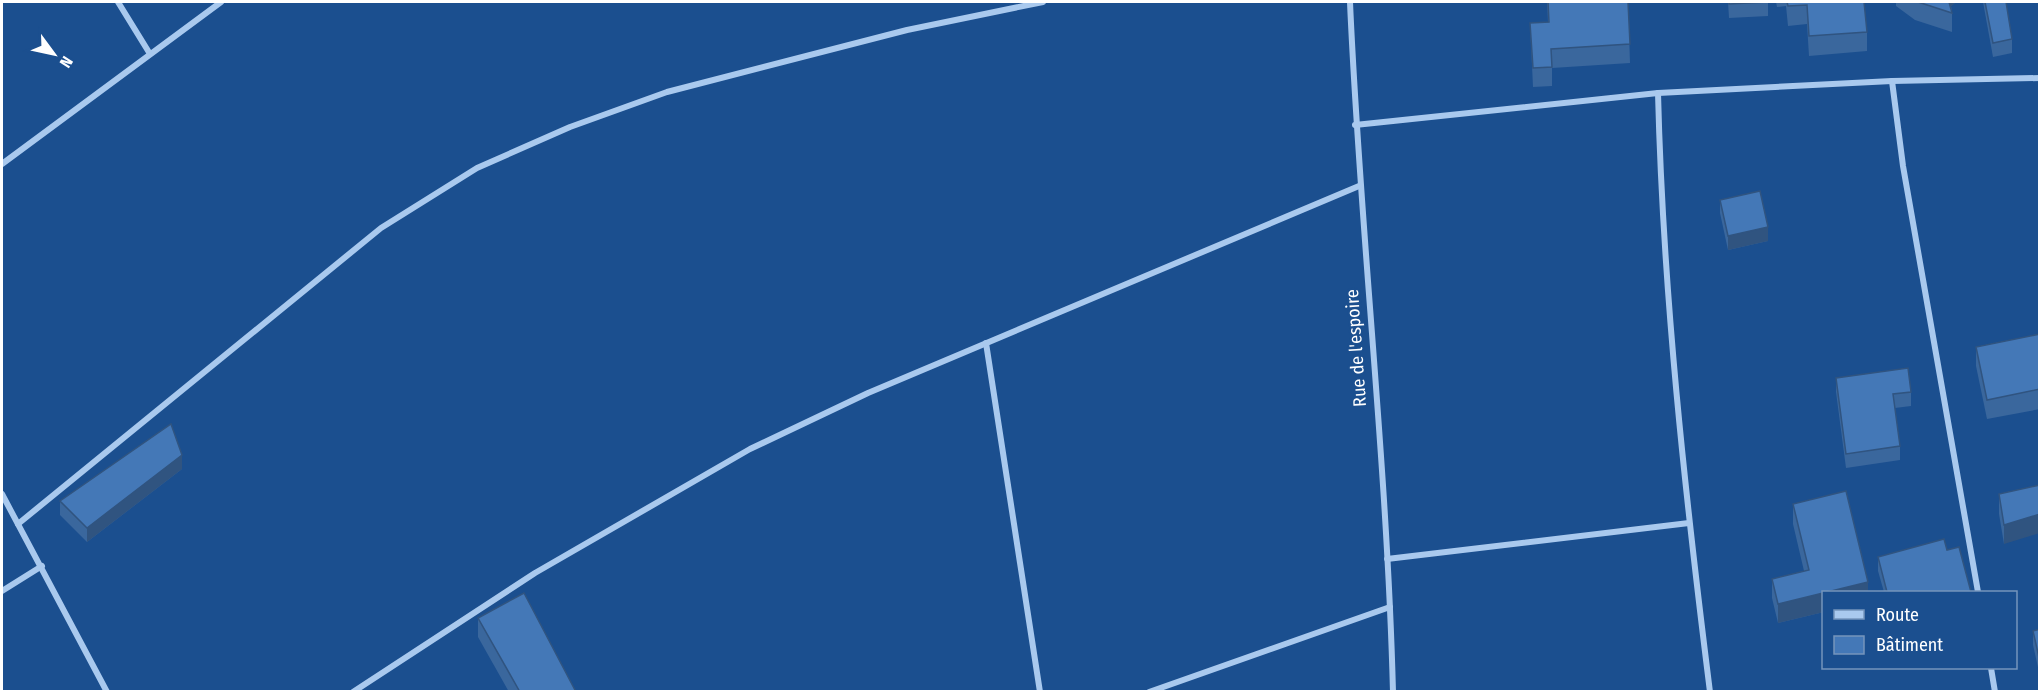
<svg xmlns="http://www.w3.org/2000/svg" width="2041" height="693" font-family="'Fira Sans Condensed',sans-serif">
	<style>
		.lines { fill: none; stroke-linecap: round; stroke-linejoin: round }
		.street { stroke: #a9c9ee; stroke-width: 6 }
		.wall { fill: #3a679d }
		.shaded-wall { fill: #305480 }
		.building { fill: #4478b7; stroke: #305480; stroke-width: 1.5 }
		.labels { text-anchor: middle; stroke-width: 4.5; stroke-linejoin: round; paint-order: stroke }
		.street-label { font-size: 18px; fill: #fff; stroke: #1b4f8f }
	</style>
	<rect width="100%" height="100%" fill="#1b4f8f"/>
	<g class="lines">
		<!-- street -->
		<g class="street">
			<polyline points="118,2 150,54"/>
			<path d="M1350,2C1360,232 1387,461 1393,692"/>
			<polyline points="1892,81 1903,166 1978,592"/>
			<path d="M1658,93C1663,293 1685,493 1710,692"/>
			<polyline points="1355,125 1658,93 1892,81 2040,78"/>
			<polyline points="2,164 221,2"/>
			<polyline points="986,343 1040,692"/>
			<polyline points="2,494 107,692"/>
			<polyline points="18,524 381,228 477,168 570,127 667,92 907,30 1043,2"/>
			<polyline points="1387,559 1689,523"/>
			<polyline points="2,591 42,566"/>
			<polyline points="1991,668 1995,692"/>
			<polyline points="353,692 535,573 750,449 868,393 1359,186"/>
			<polyline points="1149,692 1390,607"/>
		</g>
	</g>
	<!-- wall -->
	<g class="wall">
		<polygon points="1547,2 1628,2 1630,63 1552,68 1552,86 1533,87 1530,23 1548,22"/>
		<polygon points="1728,2 1768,2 1768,16 1729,18"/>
		<polygon points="1776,2 1864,2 1867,32 1867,51 1809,56 1807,24 1788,26 1786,6 1777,7"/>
		<polygon points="1896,2 1956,2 1951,6 1952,13 1952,32 1915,20 1896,6"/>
		<polygon points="1983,2 2006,2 2012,39 2012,53 1993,57"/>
		<polygon points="1720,200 1768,241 1728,250 1720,213"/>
		<polygon points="2040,334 2040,409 1987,419 1976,366 1976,347"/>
		<polygon points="1836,378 1911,392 1911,406 1895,408 1900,446 1900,460 1846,468 1836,392"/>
		<polygon points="182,469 87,542 60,515 60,501"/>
		<polygon points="2040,485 2004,544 1999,514 1999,494"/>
		<polygon points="1793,504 1868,592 1824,592 1824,612 1778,623 1772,598 1772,579 1804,571 1793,524"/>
		<polygon points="1947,550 1971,592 1884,592 1878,571 1878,557"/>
		<polygon points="478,618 576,692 509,692 478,637"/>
		<polygon points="2040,629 2040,676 2033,645 2033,631"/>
	</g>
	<!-- shaded-wall -->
	<g class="shaded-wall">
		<polygon points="1947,2 1956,2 1947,10"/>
		<polygon points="1768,227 1768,241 1728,250 1728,236"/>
		<polygon points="182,455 182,469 87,542 87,528"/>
		<polygon points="2040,514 2040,533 2004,544 2004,525"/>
		<polygon points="1868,582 1868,592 1826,592"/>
		<polygon points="1824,593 1824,612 1778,623 1778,604"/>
	</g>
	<!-- building -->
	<g class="building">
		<polygon points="1548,2 1628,2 1630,44 1551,49 1552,67 1533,68 1530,23 1549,22"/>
		<polygon points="1729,2 1768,2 1729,4"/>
		<polygon points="1787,2 1864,2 1867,32 1809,36 1807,5 1788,6"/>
		<polygon points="1918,2 1949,2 1952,13"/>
		<polygon points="1985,2 2006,2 2012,39 1993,43"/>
		<polygon points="1760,191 1768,227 1728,236 1720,200"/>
		<polygon points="2040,334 2040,389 1987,400 1976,347"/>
		<polygon points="1908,368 1911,392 1893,394 1900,446 1846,454 1836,378"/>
		<polygon points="171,424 182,455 87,528 60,501"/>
		<polygon points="2040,485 2040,514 2004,525 1999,494"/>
		<polygon points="1846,491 1868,582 1778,604 1772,579 1809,570 1793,504"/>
		<polygon points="1944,539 1947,550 1959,547 1971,592 1887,592 1878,557"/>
		<polygon points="524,593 576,692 520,692 478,618"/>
		<polygon points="2040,629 2040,662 2033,631"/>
	</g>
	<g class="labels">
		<!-- street labels -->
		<g class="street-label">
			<text transform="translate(1356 348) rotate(-94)" y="6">Rue de l'espoire</text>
		</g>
	</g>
	<!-- border -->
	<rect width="2041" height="693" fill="none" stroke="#ffffff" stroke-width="6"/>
	<!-- legend -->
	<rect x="1822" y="591" width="195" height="78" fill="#1b4f8f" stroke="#7695bc" stroke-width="1.5"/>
	<rect x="1834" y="610" width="30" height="9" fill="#a9c9ee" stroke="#7695bc" stroke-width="1.5"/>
	<text x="1876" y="621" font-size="18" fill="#ffffff">Route</text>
	<rect x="1834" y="636" width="30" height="18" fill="#4478b7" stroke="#7695bc" stroke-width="1.5"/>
	<text x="1876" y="651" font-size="18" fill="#ffffff">Bâtiment</text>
	<!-- north arrow -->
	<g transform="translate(54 54) rotate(123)" stroke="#1b4f8f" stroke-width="4.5" paint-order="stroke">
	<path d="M0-4.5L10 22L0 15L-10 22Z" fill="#ffffff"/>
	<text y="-9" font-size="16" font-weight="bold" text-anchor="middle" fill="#ffffff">N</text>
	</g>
</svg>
